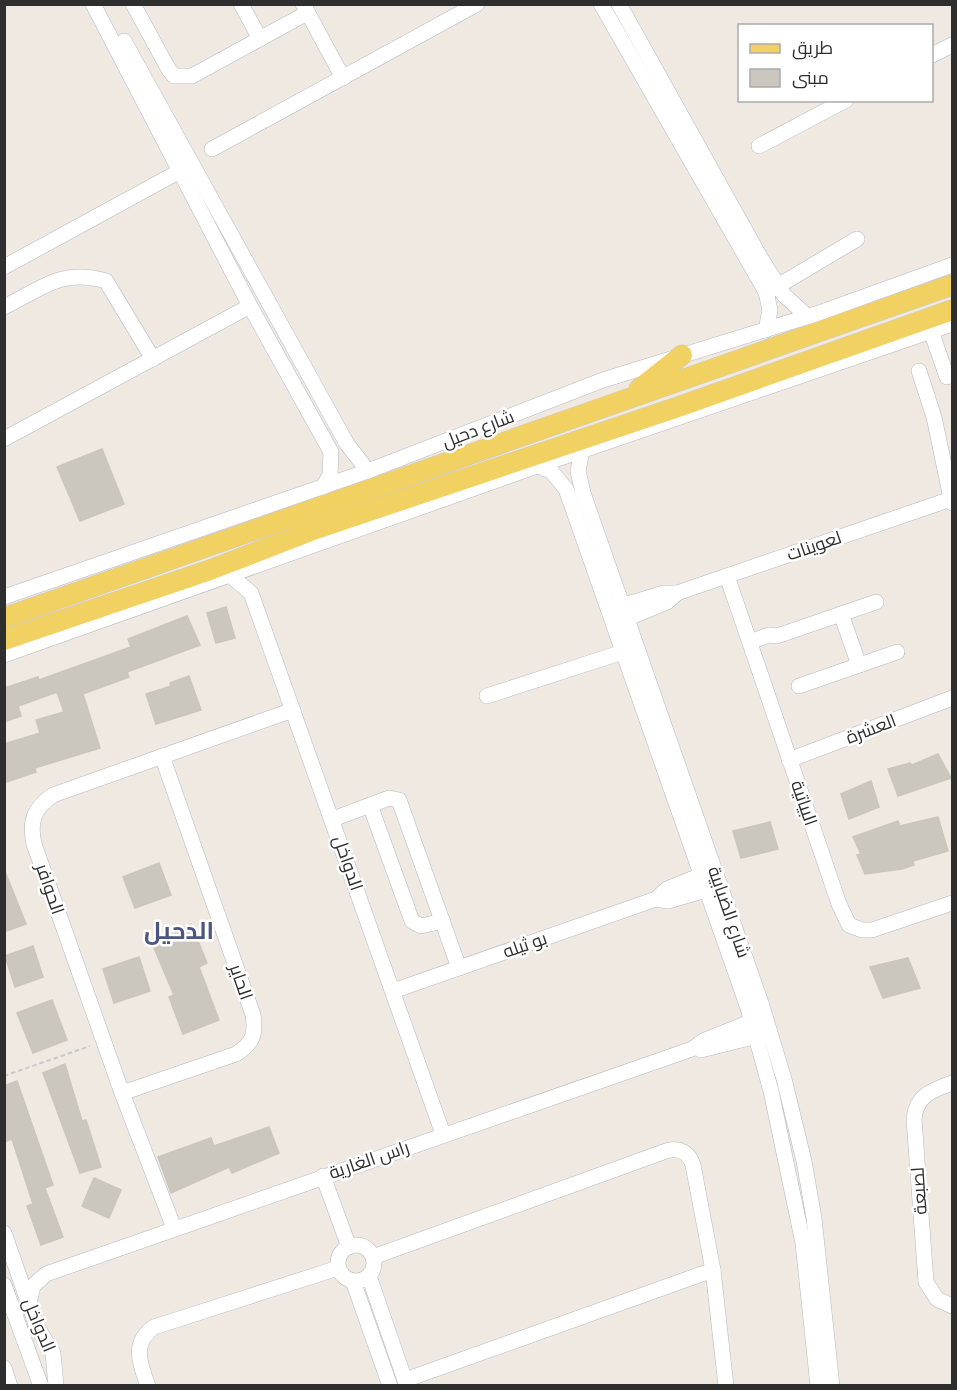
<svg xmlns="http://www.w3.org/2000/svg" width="957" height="1390" font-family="Ubuntu,Cairo,sans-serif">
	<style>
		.building { fill: #cbc7bf; stroke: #cbc5ba; stroke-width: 1.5 }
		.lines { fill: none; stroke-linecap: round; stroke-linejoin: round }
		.minor-casing { stroke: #b4b7c1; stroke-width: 16 }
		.major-casing { stroke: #c9c9c9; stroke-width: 21 }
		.path { stroke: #c9c9c9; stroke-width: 2; stroke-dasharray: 4.5 3; stroke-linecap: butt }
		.minor { stroke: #fff; stroke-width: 15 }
		.major { stroke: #f2d163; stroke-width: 20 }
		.labels { text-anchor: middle; stroke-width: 5; stroke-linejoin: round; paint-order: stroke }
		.street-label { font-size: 18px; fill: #2e2e2e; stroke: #fff }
		.district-label { font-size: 24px; font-weight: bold; fill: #4d5680; stroke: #fff }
	</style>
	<rect width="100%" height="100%" fill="#efe9e1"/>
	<!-- building -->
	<g class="building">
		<polygon points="102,449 124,504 80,521 57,467"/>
		<polygon points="226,607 235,638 216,643 207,613"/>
		<polygon points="187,616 200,645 127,672 129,677 83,694 100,748 35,768 36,772 4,783 4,744 40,733 36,720 64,712 57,692 18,706 21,716 4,722 4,688 38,677 39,680 131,647 128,639"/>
		<polygon points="189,676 201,710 156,724 146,694 171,686 170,683"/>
		<polygon points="938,754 951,778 898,796 888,769 910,763 912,765"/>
		<polygon points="871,781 879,807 849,819 841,794"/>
		<polygon points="938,817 948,851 913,861 914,865 902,869 865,874 857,855 861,854 853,837 898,821 900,826"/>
		<polygon points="770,822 778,849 741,858 733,831"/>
		<polygon points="159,863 171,895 135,908 123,877"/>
		<polygon points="4,869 26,924 4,932"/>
		<polygon points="191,924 207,963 199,967 219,1020 183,1034 169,997 174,995 151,941"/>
		<polygon points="33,946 43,977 15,987 5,956"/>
		<polygon points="139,957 150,991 114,1003 103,969"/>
		<polygon points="908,958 920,988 883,998 870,967"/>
		<polygon points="52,1000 67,1040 33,1053 17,1013"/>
		<polygon points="65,1064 82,1121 86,1120 101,1167 80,1173 43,1073"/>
		<polygon points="17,1081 53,1185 45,1188 63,1237 41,1245 27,1206 33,1204 12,1139 4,1142 4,1086"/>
		<polygon points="269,1127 279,1153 232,1173 229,1167 171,1193 158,1157 211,1138 214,1146"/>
		<polygon points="94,1178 121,1190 109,1218 82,1206"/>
	</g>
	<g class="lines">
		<!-- minor casing -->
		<g class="minor-casing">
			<g id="minor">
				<polyline points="93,4 250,306 331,452 330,475 323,487"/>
				<polyline points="133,4 169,70 174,76 192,76 307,13"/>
				<polyline points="241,4 260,39"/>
				<polyline points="303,4 343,78"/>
				<polyline points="601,4 766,292 770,310 766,330"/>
				<polyline points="619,4 760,257 784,295 807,316"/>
				<polyline points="124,41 347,444 368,471"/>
				<polyline points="932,55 952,45"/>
				<polyline points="759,146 846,100"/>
				<polyline points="212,149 477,4"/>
				<polyline points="4,267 180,171"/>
				<polyline points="771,290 857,239"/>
				<path d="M4,307C43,288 62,268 106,281L153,359"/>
				<polyline points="931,331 947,377"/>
				<polyline points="919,371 934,417 952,503"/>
				<polyline points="4,439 250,306"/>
				<polyline points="582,450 578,471 583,493 761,1003 784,1079 804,1161 814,1218 832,1386"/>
				<polyline points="537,466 551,471 566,489 748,1008 771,1091 803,1243 818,1386"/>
				<polyline points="231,576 251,593 443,1134"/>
				<polyline points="727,576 839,904 849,925 862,930 872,930 952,903"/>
				<polyline points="4,597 368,471 603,380 816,314 952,265"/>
				<polyline points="615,608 664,593 677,593 951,499"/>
				<polyline points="841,614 859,665"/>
				<polyline points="618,622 667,602 677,593"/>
				<polyline points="750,642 769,635 777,636 876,602"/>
				<polyline points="4,655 537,466 952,324"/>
				<polyline points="799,686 897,652"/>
				<polyline points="487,696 623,652"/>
				<polyline points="789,760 952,698"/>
				<polyline points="370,805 412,921 421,926 443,921"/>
				<polyline points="333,819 389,798 399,800 459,968"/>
				<polyline points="656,899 668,901 716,887"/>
				<polyline points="393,991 656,899 667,889 709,872"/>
				<polyline points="701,1050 765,1034"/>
				<path d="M952,1083C933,1090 916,1095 914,1119L926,1282L937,1299L952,1306"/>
				<path d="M122,1093L236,1054C253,1043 256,1035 253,1015L162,756"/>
				<polyline points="323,1176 349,1247"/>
				<path d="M174,1228L122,1093L34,844C29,821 34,808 53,795L293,710"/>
				<polyline points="4,1233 37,1327 53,1353 56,1386"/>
				<circle cx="356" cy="1263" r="18"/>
				<path d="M373,1257L666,1151C679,1147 689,1152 693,1165L713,1270L726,1386"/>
				<polyline points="369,1276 407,1386"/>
				<polyline points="353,1281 390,1386"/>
				<polyline points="4,1285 41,1386"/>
				<polyline points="29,1303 33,1286 46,1274 692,1049 703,1041 760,1018"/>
				<polyline points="4,1368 10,1386"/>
				<polyline points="405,1380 713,1270"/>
				<path d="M148,1386C140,1364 131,1343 154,1327L338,1268"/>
			</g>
		</g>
		<!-- major casing -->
		<g class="major-casing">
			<g id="major">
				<polyline points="639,389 682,355"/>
				<polyline points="4,618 952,285"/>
				<polyline points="4,640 210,570 316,529 678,407 952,310"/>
			</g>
		</g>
		<!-- path -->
		<polyline class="path" points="4,1076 90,1046"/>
		<!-- minor -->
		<use href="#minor" class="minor"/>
		<!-- major -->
		<use href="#major" class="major"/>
	</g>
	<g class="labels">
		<!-- street labels -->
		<g class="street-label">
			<text transform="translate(478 429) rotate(-21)" y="6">شارع دحيل</text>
			<text transform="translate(814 546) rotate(-19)" y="6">لعوينات</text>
			<text transform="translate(871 729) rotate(-21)" y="6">العشرة</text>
			<text transform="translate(804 803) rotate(71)" y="6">البياتية</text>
			<text transform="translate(348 863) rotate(71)" y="6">الدواخل</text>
			<text transform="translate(50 889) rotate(71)" y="6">الحوافر</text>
			<text transform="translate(729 912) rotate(71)" y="6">شارع الضبابية</text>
			<text transform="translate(525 945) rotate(-19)" y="6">بو ثيله</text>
			<text transform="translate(241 982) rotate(71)" y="6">الحاير</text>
			<text transform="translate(369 1160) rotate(-19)" y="6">راس الغارية</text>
			<text transform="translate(919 1191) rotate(-94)" y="6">لصبعة</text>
			<text transform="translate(39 1325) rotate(67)" y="6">الدواخل</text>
		</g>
		<!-- district labels -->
		<g class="district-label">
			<text x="179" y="939">الدحيل</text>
		</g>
	</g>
	<!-- border -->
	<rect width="957" height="1390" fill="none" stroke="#2e2e2e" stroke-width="12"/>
	<!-- legend -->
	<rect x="738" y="24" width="195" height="78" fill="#ffffff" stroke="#ababab" stroke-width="1.5"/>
	<rect x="750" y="44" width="30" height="9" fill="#f2d163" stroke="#ababab" stroke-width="1.5"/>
	<text x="792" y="54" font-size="18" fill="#2e2e2e">طريق</text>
	<rect x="750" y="69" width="30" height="18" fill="#cbc7bf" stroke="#ababab" stroke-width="1.5"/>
	<text x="792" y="84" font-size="18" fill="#2e2e2e">مبنى</text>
</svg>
